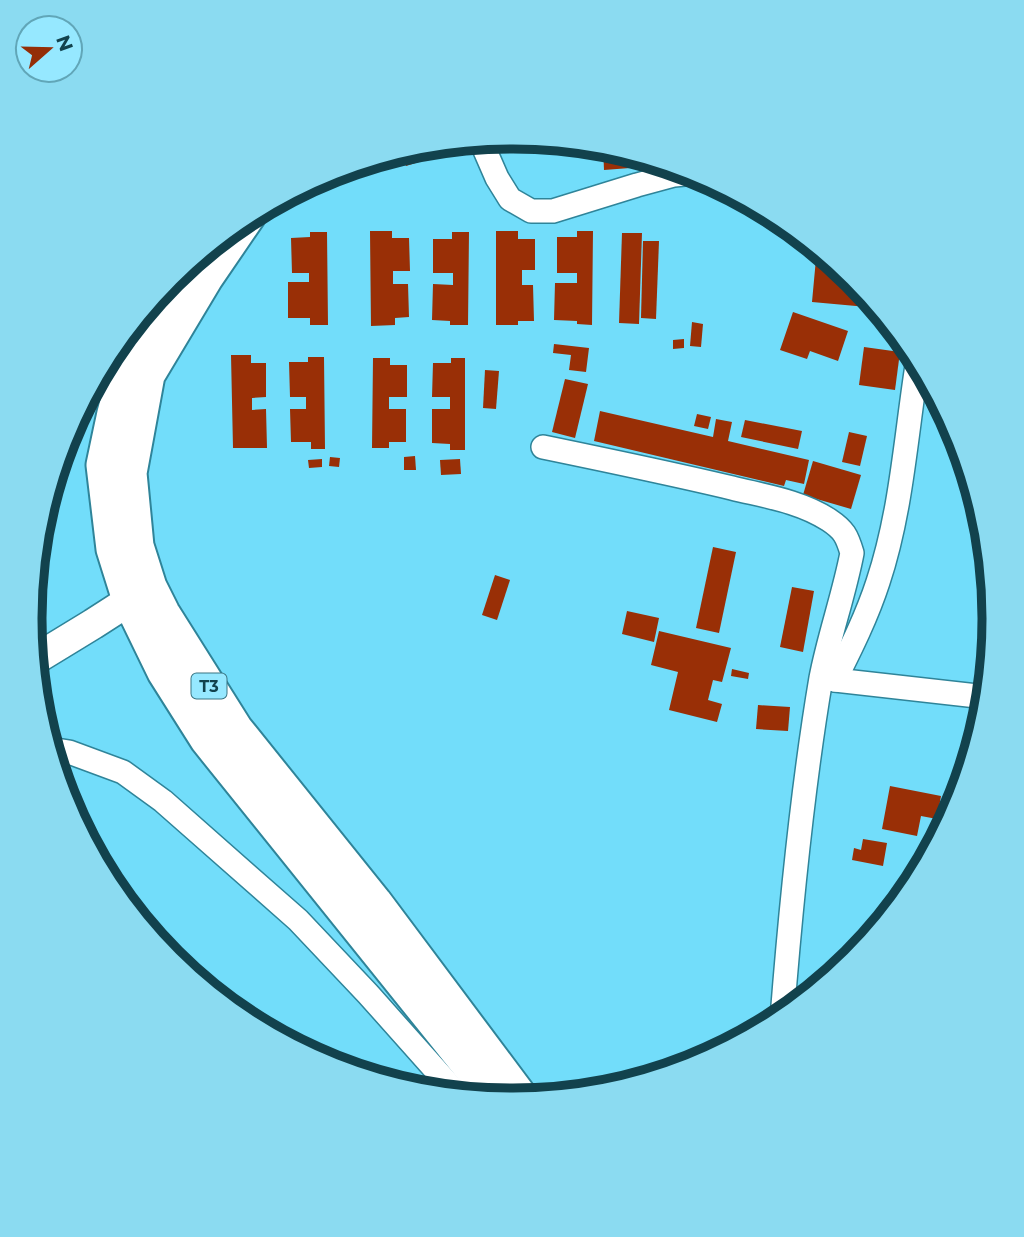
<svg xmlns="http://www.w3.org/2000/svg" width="1024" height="1237" font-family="Montserrat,sans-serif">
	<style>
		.building { fill: #992f06 }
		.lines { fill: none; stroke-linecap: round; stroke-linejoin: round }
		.minor-casing { stroke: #2f8499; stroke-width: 26 }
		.major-casing { stroke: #2f8499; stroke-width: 33 }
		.highway-casing { stroke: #2f8499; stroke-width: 37 }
		.minor { stroke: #fff; stroke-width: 23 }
		.major { stroke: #fff; stroke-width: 30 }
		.highway { stroke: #fff; stroke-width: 33 }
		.labels { text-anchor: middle; stroke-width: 7; stroke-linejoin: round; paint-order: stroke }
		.shield { fill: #96e8ff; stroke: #3a7482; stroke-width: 2 }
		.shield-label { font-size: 16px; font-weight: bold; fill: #12424d }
		.rim { fill: none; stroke: #12424d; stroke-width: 9 }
	</style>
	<rect width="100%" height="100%" fill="#72ddfa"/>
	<!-- building -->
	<g class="building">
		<polygon points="429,144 434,144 438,156 406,166 402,153"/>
		<polygon points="603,145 629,153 630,168 604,170"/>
		<polygon points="370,231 392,231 392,238 409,238 410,271 393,271 393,284 408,284 409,317 395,318 395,325 371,326"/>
		<polygon points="496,231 518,231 518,239 535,239 535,270 522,270 522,285 533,285 534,321 518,321 518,325 496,325"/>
		<polygon points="577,231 593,231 592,325 577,324 577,321 554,320 555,283 577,283 577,273 557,273 557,237 577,237"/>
		<polygon points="310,232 327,232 328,325 310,325 310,318 288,318 288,282 309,282 309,273 292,273 291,238 310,237"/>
		<polygon points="452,232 469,232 468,325 450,325 450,321 432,320 433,284 453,285 453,273 433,273 433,239 452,239"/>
		<polygon points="622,233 642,233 639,324 619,323"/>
		<polygon points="643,241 659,241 656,319 641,318"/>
		<polygon points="817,248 841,268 840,278 855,280 878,308 812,302"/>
		<polygon points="793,312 848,331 838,361 810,351 807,359 780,350"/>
		<polygon points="692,322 703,324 701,347 690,346"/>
		<polygon points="684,339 684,348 673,349 673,340"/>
		<polygon points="554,344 589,348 586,372 569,370 571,355 553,353"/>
		<polygon points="864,347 900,352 895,390 859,385"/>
		<polygon points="231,355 251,355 251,363 266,363 266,397 252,398 252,410 266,409 267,448 233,448"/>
		<polygon points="308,357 324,357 325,449 311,449 311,442 291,442 290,409 306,409 306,397 290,397 289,362 308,362"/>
		<polygon points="373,358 390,358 390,365 407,365 407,397 389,397 389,409 406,409 406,442 389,442 389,448 372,448"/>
		<polygon points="451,358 465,358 465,450 450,450 450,444 432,443 432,409 450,409 450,397 432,397 433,363 451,363"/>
		<polygon points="485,370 499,371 496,409 483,408"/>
		<polygon points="565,379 588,384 575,438 552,432"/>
		<polygon points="600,411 713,437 716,419 732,422 728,441 809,460 804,484 786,480 784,486 594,441"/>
		<polygon points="697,414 711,417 708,429 694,426"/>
		<polygon points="745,420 802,431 798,449 741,437"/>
		<polygon points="849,432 867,436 860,466 842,462"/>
		<polygon points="415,456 416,470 404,470 404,457"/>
		<polygon points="330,457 340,458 339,467 329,466"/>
		<polygon points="322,459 322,467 309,468 308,460"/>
		<polygon points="460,459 461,474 441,475 440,460"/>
		<polygon points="813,461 861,475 851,509 803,495"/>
		<polygon points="713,547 736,552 719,633 696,628"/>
		<polygon points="495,575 510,580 497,620 482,615"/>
		<polygon points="985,581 991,583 994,616 978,612"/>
		<polygon points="792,587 814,591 803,652 780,647"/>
		<polygon points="627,611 659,618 654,642 622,634"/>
		<polygon points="659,631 731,648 722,682 713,680 708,700 722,704 717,722 669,710 678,672 651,665"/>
		<polygon points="732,669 749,673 748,679 731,676"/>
		<polygon points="758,705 790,707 788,731 756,729"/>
		<polygon points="890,786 941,796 937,819 921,816 917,836 882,829"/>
		<polygon points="863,839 887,843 883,866 852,860 854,848 861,850"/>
	</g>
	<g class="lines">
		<!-- minor casing -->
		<g class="minor-casing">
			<g id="minor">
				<polyline points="480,139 497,178 510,199 531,211 553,211 637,185 674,175 695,173"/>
				<path d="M543,447C606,460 669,473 732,488C764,496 800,501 829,520C844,530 847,536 852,553C844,595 829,636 821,678C802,790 791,904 782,1018"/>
				<polyline points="823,677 835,680 986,697"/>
				<path d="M835,680C851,648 867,616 878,582C902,510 906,433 918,359"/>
				<polyline points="50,749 69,752 123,772 163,801 298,920 368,994 458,1095"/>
			</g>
		</g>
		<!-- major casing -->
		<g class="major-casing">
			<polyline id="major" points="34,660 93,624 149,588"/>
		</g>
		<!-- highway casing -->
		<g class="highway-casing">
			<g id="highway">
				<polyline points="249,215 206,278 148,375 130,473 137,546 150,587 163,613 236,729 375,902 523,1100"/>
				<polyline points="165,284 151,310 129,358 114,413 103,465 113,549 129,600 164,672 207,740 481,1081 498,1099"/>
			</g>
		</g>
		<!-- minor -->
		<use href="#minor" class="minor"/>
		<!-- major -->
		<use href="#major" class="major"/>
		<!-- highway -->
		<use href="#highway" class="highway"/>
	</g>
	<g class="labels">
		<!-- shield labels -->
		<rect class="shield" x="191.5" y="673.5" width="35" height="25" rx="5"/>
		<g class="shield-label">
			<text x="209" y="692">T3</text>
		</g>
	</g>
	<!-- crop -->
	<path d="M0 0H1024V1237H0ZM511 149H513A469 469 0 0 1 982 618V619A469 469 0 0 1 513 1088H511A469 469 0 0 1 42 619V618A469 469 0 0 1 511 149Z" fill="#8bdbf1" fill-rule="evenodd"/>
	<path class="rim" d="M511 149H513A469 469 0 0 1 982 618V619A469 469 0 0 1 513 1088H511A469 469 0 0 1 42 619V618A469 469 0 0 1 511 149Z"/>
	<!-- north arrow -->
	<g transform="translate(49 49) rotate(70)"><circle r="33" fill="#96e8ff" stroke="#61a6b8" stroke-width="2"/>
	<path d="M0-5L12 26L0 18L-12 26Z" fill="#942e07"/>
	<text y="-10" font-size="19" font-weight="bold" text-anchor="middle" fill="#12424d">N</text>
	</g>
</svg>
